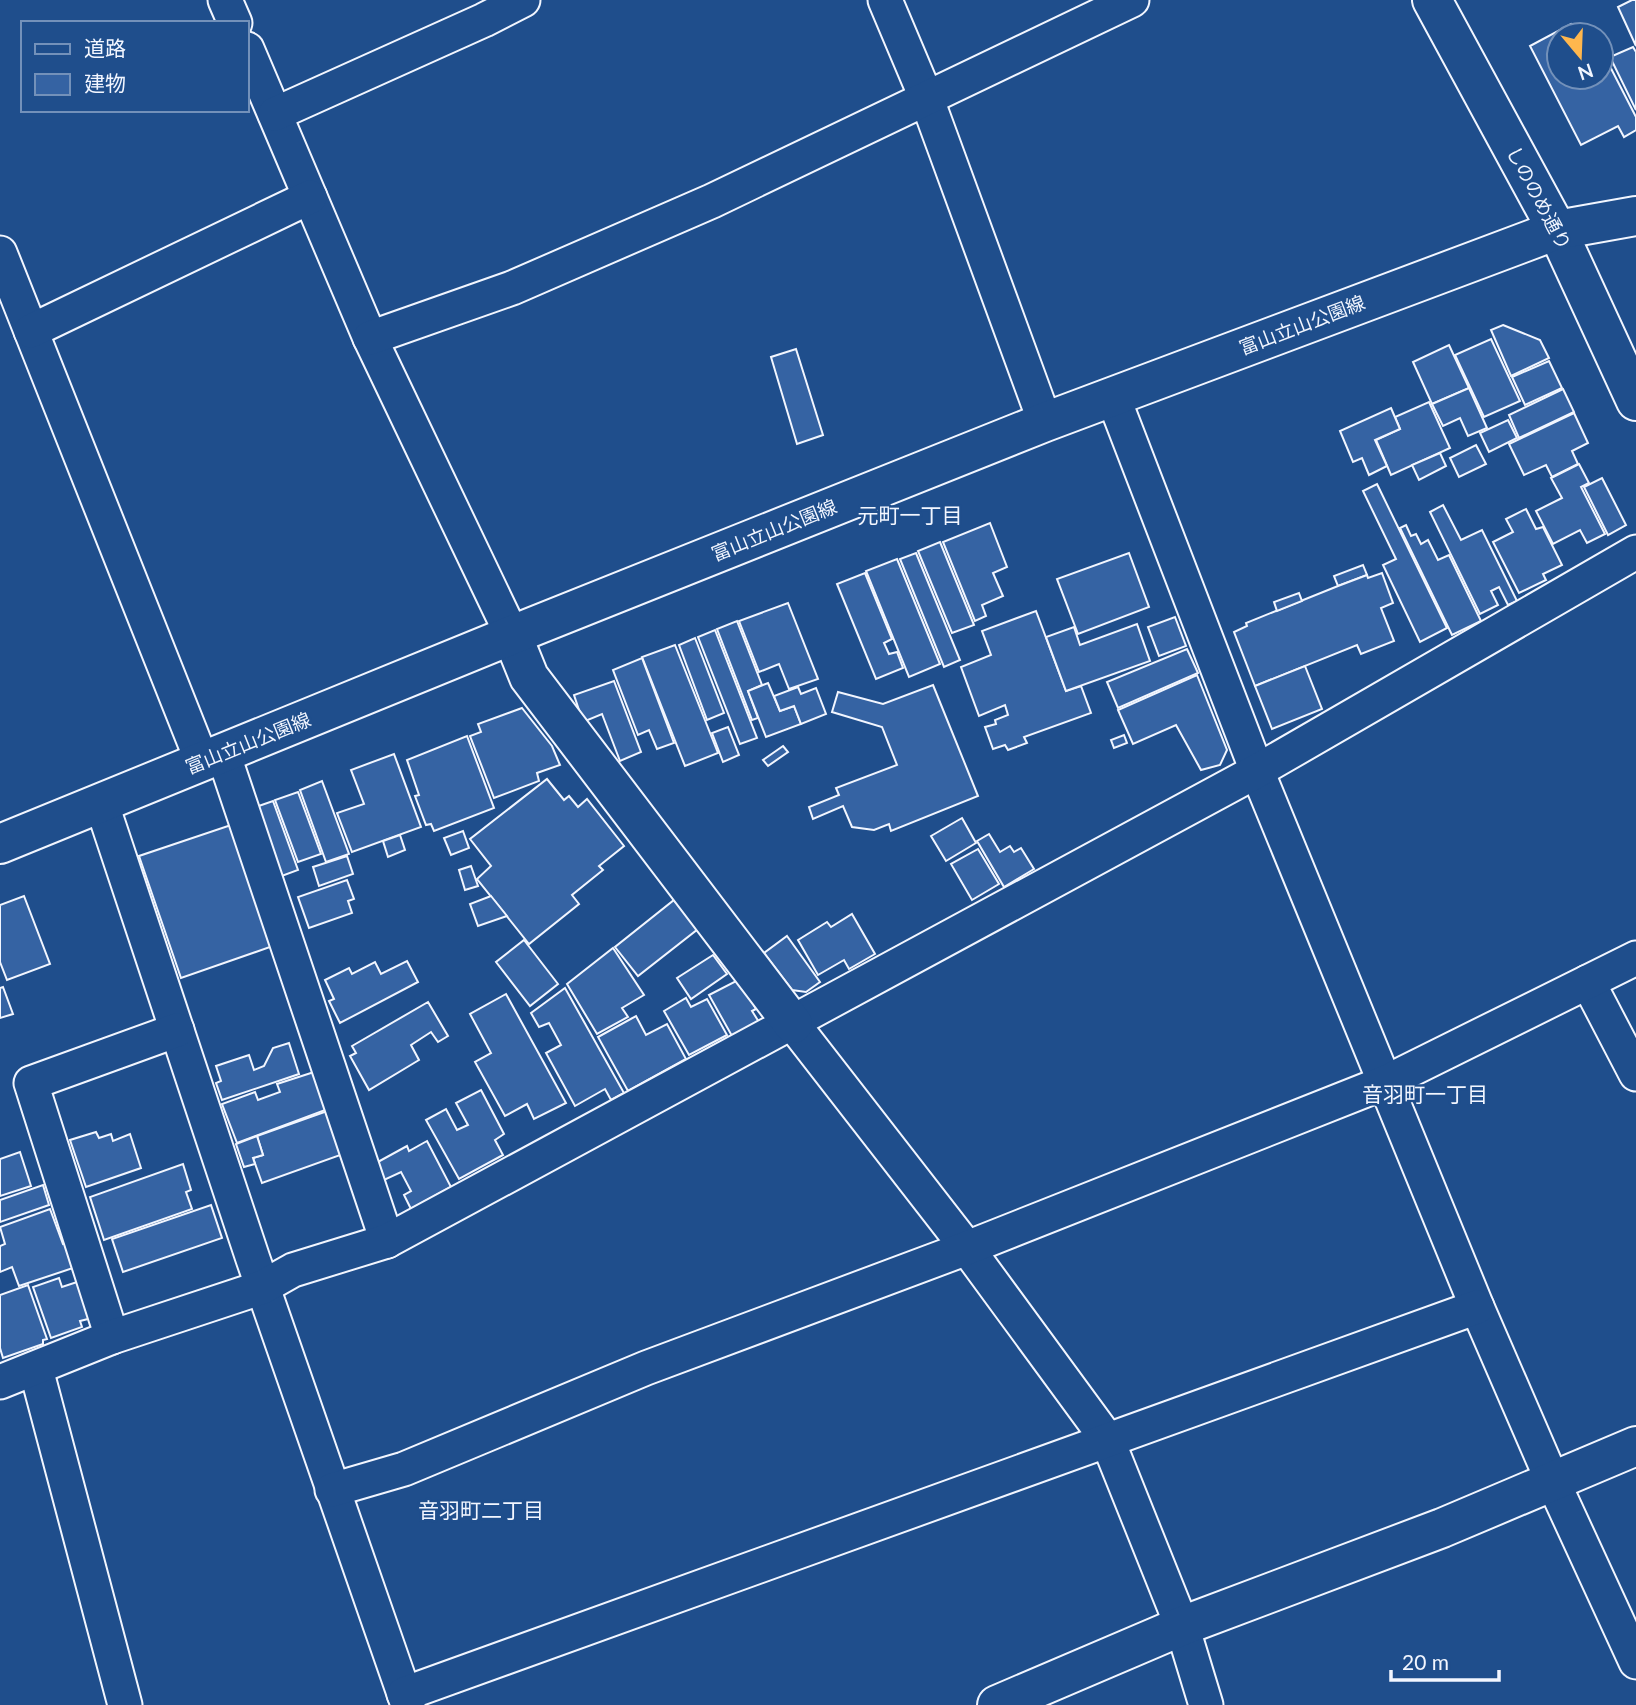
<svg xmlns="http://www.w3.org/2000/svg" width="1636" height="1705" font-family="Lato,'Noto Sans JP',sans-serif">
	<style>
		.building { fill: #3563a3; stroke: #f2f6ff; stroke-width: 2 }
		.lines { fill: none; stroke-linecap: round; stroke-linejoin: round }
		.minor-casing { stroke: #f2f6ff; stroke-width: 37 }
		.tertiary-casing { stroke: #f2f6ff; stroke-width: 42 }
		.primary-casing { stroke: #f2f6ff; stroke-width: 42 }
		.minor { stroke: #1f4e8c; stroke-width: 33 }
		.tertiary { stroke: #1f4e8c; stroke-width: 38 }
		.primary { stroke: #1f4e8c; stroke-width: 38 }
		.labels { text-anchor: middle; stroke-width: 5; stroke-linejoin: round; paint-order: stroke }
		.street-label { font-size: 19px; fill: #f2f6ff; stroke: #1f4e8c }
		.neighbourhood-label { font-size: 21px; fill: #f2f6ff; stroke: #1f4e8c }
	</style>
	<rect width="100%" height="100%" fill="#1f4e8c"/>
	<!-- building -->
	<g class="building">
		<polygon points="1632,0 1636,0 1636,46 1618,7"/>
		<polygon points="1571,24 1577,35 1559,35 1559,77 1601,77 1601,49 1636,117 1636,130 1624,137 1618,126 1581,145 1530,46"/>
		<polygon points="1633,47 1636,52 1636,110 1610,57"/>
		<polygon points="1503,325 1540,340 1549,358 1511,376 1491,330"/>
		<polygon points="1491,339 1520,401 1484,417 1455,355"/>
		<polygon points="1449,345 1469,388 1432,404 1413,362"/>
		<polygon points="796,349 823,435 797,444 771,357"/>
		<polygon points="1549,361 1562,388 1525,405 1512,377"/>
		<polygon points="1469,388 1487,428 1468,436 1460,418 1443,426 1432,404"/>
		<polygon points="1563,389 1574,412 1519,438 1509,415"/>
		<polygon points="1429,402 1450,448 1391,475 1376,440 1400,429 1395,417"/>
		<polygon points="1391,408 1400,429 1375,440 1387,466 1369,475 1362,458 1353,462 1340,431"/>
		<polygon points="1574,413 1588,443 1572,451 1578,464 1552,477 1546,465 1524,475 1509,444"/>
		<polygon points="1508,420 1517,438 1489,452 1480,433"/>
		<polygon points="1476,445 1486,464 1459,477 1450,458"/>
		<polygon points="1440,453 1446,466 1419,480 1412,465"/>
		<polygon points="1579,464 1589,483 1581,487 1605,534 1587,543 1580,530 1553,544 1536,511 1562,498 1551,478"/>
		<polygon points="1602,478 1626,525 1608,535 1584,487"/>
		<polygon points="1377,484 1447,628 1420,642 1383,565 1396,559 1363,491"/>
		<polygon points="1443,505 1461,540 1482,530 1517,601 1508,605 1499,587 1491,591 1498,605 1480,614 1430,512"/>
		<polygon points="1526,509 1536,529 1543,527 1562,565 1543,574 1546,580 1519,593 1493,542 1513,532 1506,519"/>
		<polygon points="990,523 1007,567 993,573 1003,596 982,605 986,616 975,621 943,542"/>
		<polygon points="1406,525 1411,536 1416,534 1421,544 1428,540 1438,560 1449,555 1481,621 1452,635 1400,528"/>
		<polygon points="940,542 974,625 952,633 918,551"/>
		<polygon points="916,553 960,660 944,667 900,559"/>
		<polygon points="1129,553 1149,607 1078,634 1057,579"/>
		<polygon points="897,559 940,664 909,677 866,571"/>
		<polygon points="1363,565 1367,575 1338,586 1334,576"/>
		<polygon points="865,573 892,639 884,643 889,654 897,652 903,668 876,679 837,584"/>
		<polygon points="1382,573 1393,603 1381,608 1394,641 1361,654 1357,645 1255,686 1234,632 1247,626 1246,623 1338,586 1367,575 1368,578"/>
		<polygon points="1299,593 1302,601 1277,611 1274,602"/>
		<polygon points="788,603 818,679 789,689 779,664 759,672 739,621"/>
		<polygon points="1036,611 1066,691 1081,686 1091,713 1024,737 1027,743 1008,750 1005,745 993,749 985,727 996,724 995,720 1008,715 1005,705 979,716 961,667 991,655 982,631"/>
		<polygon points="1175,617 1186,646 1159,656 1148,627"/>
		<polygon points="737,621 762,685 748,691 758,718 752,720 717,629"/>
		<polygon points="1137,624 1150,661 1066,691 1046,637 1074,627 1080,645"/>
		<polygon points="715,630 757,738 740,744 698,637"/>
		<polygon points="695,638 724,713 707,720 679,645"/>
		<polygon points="675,645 718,753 685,766 642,657"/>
		<polygon points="1187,649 1198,673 1118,708 1107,682"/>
		<polygon points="642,658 674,743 657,749 649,730 638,735 613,670"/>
		<polygon points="1305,666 1322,709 1272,729 1255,686"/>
		<polygon points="1197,675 1227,750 1220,765 1201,770 1176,725 1133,744 1118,710"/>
		<polygon points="614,681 641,752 620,761 602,714 583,722 574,695"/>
		<polygon points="768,683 780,711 794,706 801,724 766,737 748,691"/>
		<polygon points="933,685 978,796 891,831 889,824 874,830 852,827 843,806 813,819 809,807 839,795 836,788 897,765 882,727 832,712 838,692 883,704"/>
		<polygon points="798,687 801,694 816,688 826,714 801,724 794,706 780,711 774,696"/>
		<polygon points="522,708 552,746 560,765 537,773 539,781 494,798 470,736 481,732 478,724"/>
		<polygon points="728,727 739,755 723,762 712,733"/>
		<polygon points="1124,735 1127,743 1114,748 1111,740"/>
		<polygon points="467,736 494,808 434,831 431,824 426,825 415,796 419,795 407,760"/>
		<polygon points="783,746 788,752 768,766 763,760"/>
		<polygon points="394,754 421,827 352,852 337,813 364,804 351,770"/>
		<polygon points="547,779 564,800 569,796 578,807 587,799 624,846 599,866 603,870 572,895 579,904 529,944 477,879 491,866 470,839"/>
		<polygon points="322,781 349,854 326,862 300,790"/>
		<polygon points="298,792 321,854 298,862 275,800"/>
		<polygon points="273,801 298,870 279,877 253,808"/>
		<polygon points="962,818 976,843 946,861 931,836"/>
		<polygon points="231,825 273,946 181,978 139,856"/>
		<polygon points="463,831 469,848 451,855 444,838"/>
		<polygon points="989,834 1000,852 1010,846 1014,852 1021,848 1034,869 1004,887 977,841"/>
		<polygon points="400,835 405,850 388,857 383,841"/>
		<polygon points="978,849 999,884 972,900 951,864"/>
		<polygon points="347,856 353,874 319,886 313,867"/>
		<polygon points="471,866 478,886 465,890 459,870"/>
		<polygon points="347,880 354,899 348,901 352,913 309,928 298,897"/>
		<polygon points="24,896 50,964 7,980 0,962 0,905"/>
		<polygon points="491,896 507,916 478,926 470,904"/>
		<polygon points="674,900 698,929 638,976 615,947"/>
		<polygon points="852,914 875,954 849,969 844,960 818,975 798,940 827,922 831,927"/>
		<polygon points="787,936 820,982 806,992 792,990 764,953"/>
		<polygon points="524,940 558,984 530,1006 496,962"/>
		<polygon points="613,948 644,995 622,1008 628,1017 597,1034 567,984"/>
		<polygon points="713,955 727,974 691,999 677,978"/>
		<polygon points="407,961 418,982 340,1023 329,1001 334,999 325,980 349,968 352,974 375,962 381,974"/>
		<polygon points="740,979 756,1009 752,1011 759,1022 732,1036 709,995"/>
		<polygon points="3,987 13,1014 0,1018 0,988"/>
		<polygon points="565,988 624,1093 611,1100 605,1089 575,1106 546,1053 561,1045 549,1023 539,1027 531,1013"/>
		<polygon points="506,994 566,1103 534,1119 527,1104 505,1116 475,1062 491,1053 470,1014"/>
		<polygon points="686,998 691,1007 707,999 727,1035 689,1055 664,1011"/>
		<polygon points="428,1002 448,1036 438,1042 431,1032 411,1045 419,1060 369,1090 350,1056 356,1053 352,1046"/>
		<polygon points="636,1016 646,1035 667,1024 686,1059 628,1091 598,1037"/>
		<polygon points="289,1043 299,1074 222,1100 216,1083 221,1081 216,1066 249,1055 254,1070 264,1066 273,1048"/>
		<polygon points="314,1072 328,1109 237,1143 222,1104 255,1092 258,1100 280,1092 277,1084"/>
		<polygon points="481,1090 504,1134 495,1140 503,1155 459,1179 426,1120 446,1109 457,1130 468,1125 456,1103"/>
		<polygon points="330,1110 346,1153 262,1183 253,1158 263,1155 257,1136"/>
		<polygon points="96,1132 99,1138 111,1134 113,1141 130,1134 141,1168 86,1187 70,1140"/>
		<polygon points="257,1136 263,1155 253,1158 255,1164 244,1167 236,1144"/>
		<polygon points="427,1141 451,1187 411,1209 404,1195 411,1191 401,1172 384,1180 376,1163 407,1146 409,1151"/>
		<polygon points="20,1152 31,1186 0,1196 0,1159"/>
		<polygon points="183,1164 191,1190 186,1192 192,1209 104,1240 90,1197"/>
		<polygon points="43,1185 49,1205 0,1222 0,1200"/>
		<polygon points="211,1205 222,1238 123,1272 112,1239"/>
		<polygon points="50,1209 63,1244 70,1242 79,1266 19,1286 12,1267 0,1272 0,1246 5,1244 0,1227"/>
		<polygon points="59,1278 62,1287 80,1281 92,1318 80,1321 82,1327 51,1338 33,1287"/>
		<polygon points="28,1285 47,1339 43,1340 43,1344 3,1358 0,1348 0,1295"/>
	</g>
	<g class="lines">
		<!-- minor casing -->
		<g class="minor-casing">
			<g id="minor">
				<polyline points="225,0 235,23"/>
				<polyline points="885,0 926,97 1045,422"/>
				<polyline points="247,49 370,338 512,635"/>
				<polyline points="275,114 484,20 523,0"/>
				<polyline points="0,253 202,761"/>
				<polyline points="31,331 310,197"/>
				<polyline points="370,338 512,288 712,201 1132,0"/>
				<polyline points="1113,397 1257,771 1477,1307 1553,1482 1636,1662"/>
				<polyline points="223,753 387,1241"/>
				<polyline points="101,802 253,1259 408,1705"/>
				<polyline points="1588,982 1636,1074"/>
				<polyline points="793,1024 967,1248 1107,1439 1182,1626 1206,1705"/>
				<polyline points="112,1337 31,1083 177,1030"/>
				<polyline points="36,1369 125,1705"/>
				<polyline points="0,1382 112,1337 263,1287 293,1270 387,1241 1257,771 1636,552"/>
				<polyline points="332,1490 404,1469 646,1368 967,1248 1386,1082 1636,958"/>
				<polyline points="404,1694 1477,1307"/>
			</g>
		</g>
		<!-- tertiary casing -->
		<g class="tertiary-casing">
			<g id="tertiary">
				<polyline points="1432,0 1557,230 1636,401"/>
				<polyline points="512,635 529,677 793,1024"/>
				<polyline points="997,1705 1182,1626 1442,1528 1636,1446"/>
			</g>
		</g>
		<!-- primary casing -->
		<g class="primary-casing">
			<polyline id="primary" points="0,844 512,635 1045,422 1557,230 1636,216"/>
		</g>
		<!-- minor -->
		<use href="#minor" class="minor"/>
		<!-- tertiary -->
		<use href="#tertiary" class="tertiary"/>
		<!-- primary -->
		<use href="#primary" class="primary"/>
	</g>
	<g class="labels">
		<!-- street labels -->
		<g class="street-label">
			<text transform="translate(1539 198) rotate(62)" y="7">しののめ通り</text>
			<text transform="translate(1302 325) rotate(-21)" y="7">富山立山公園線</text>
			<text transform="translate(774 530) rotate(-22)" y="7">富山立山公園線</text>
			<text transform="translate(248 743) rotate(-22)" y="7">富山立山公園線</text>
		</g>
		<!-- neighbourhood labels -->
		<g class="neighbourhood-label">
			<text x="910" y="523">元町一丁目</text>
			<text x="1425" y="1102">音羽町一丁目</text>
			<text x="481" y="1518">音羽町二丁目</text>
		</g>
	</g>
	<!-- legend -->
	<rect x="21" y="21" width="228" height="91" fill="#1f4e8c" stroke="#7391ba" stroke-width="2"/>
	<rect x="35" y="44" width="35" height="10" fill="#1f4e8c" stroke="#7391ba" stroke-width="2"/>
	<text x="84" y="56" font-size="21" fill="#f2f6ff">道路</text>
	<rect x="35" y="74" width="35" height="21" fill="#3563a3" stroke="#7391ba" stroke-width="2"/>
	<text x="84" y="91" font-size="21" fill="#f2f6ff">建物</text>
	<!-- north arrow -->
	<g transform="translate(1580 56) rotate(161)"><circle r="33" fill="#1f4e8c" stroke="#7391ba" stroke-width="2"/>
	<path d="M0-5L12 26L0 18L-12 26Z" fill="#ffb74d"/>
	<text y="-10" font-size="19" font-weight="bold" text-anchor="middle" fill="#f2f6ff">N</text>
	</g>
	<!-- scale -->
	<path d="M1391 1670v10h108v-10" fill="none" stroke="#f2f6ff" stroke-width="3.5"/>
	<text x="1402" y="1670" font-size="21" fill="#f2f6ff" stroke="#1f4e8c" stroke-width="5" paint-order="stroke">20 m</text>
</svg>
